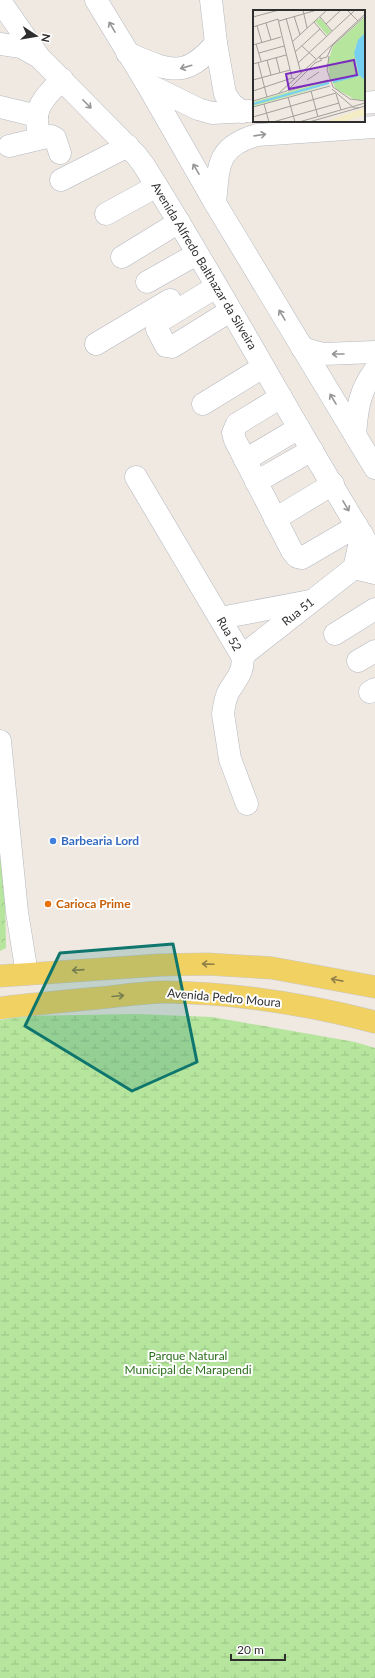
<svg xmlns="http://www.w3.org/2000/svg" width="375" height="1678" font-family="Lato,sans-serif">
	<style>
		.forest { fill: url(#forest-crowns) }
		.wetland { fill: url(#wetland-marsh) }
		.lines { fill: none; stroke-linecap: round; stroke-linejoin: round }
		.minor-casing { stroke: #b4b7c1; stroke-width: 23 }
		.major-casing { stroke: #c9c9c9; stroke-width: 23 }
		.minor { stroke: #fff; stroke-width: 22 }
		.major { stroke: #f2d163; stroke-width: 22 }
		.oneway { stroke: #969696 }
		.oneway2 { stroke: #908048 }
		.marked { fill: #0f766e; fill-opacity: 0.2; stroke: #0f766e; stroke-width: 3; stroke-linejoin: round }
		.shop-dot { fill: #3f7fe0; stroke: #fff; stroke-width: 1.5 }
		.food-dot { fill: #e8710a; stroke: #fff; stroke-width: 1.5 }
		.labels { text-anchor: middle; stroke-width: 4; stroke-linejoin: round; paint-order: stroke }
		.street-label { font-size: 12px; fill: #2e2e2e; stroke: #fff }
		.shop-label { font-size: 12px; font-weight: bold; fill: #366cbe; stroke: #fff; text-anchor: start }
		.food-label { font-size: 12px; font-weight: bold; fill: #c56008; stroke: #fff; text-anchor: start }
		.park-label { font-size: 12px; fill: #2c6e1b; stroke: #fff }
		.inset-river { fill: none; stroke: #75cff0; stroke-width: 2 }
		.inset-road { fill: none; stroke: #a29e99; stroke-width: 1 }
		.view { fill: #7b2cbf; fill-opacity: 0.15; stroke: #7b2cbf; stroke-width: 2 }
		.inset-edge { fill: none; stroke: #2e2e2e; stroke-width: 2 }
	</style>
	<defs>
		<pattern id="forest-crowns" width="20" height="18" patternUnits="userSpaceOnUse"><rect width="20" height="18" fill="#b6e59e"/><path d="M2 6a3 3 0 1 1 6 0M12 15a3 3 0 1 1 6 0" fill="none" stroke="#9dc588"/></pattern>
		<pattern id="wetland-marsh" width="20" height="14" patternUnits="userSpaceOnUse"><rect width="20" height="14" fill="#b6e59e"/><path d="M1 5h8M5 5V1M11 12h8M15 12V8" fill="none" stroke="#9dc588"/></pattern>
	</defs>
	<rect width="100%" height="100%" fill="#efe9e1"/>
	<!-- forest -->
	<polygon class="forest" points="0,795 4,849 6,948 0,951"/>
	<!-- wetland -->
	<polygon class="wetland" points="135,1014 212,1017 355,1042 375,1048 375,1678 0,1678 0,1020 22,1016"/>
	<g class="lines">
		<!-- minor casing -->
		<g class="minor-casing">
			<g id="minor">
				<polyline points="96,0 147,84 215,203 375,468"/>
				<polyline points="211,0 216,43 225,94 232,104 242,112"/>
				<path d="M0,1L39,57L136,155L143,164C224,292 295,427 375,556"/>
				<polyline points="0,44 21,47 39,57"/>
				<path d="M127,53C168,70 184,81 216,43"/>
				<polyline points="147,84 198,109 212,113 250,111"/>
				<polyline points="364,103 375,102"/>
				<polyline points="0,107 37,116"/>
				<path d="M40,138C39,132 36,123 37,116C39,101 52,90 62,79"/>
				<polyline points="9,146 51,136 55,138 60,153"/>
				<polyline points="61,180 128,146"/>
				<path d="M215,203C219,165 216,147 257,135L375,127"/>
				<polyline points="106,214 157,186"/>
				<polyline points="122,257 179,222"/>
				<polyline points="147,282 197,254"/>
				<polyline points="216,287 160,321 157,329 166,346 172,347 230,311"/>
				<polyline points="96,344 170,300"/>
				<polyline points="302,348 323,354 375,352"/>
				<polyline points="281,397 237,424 233,433 235,440 292,551 297,557 302,558 357,526"/>
				<polyline points="203,404 263,367"/>
				<path d="M355,435C357,409 359,392 375,370"/>
				<polyline points="245,460 299,428"/>
				<path d="M136,477L242,656C245,671 236,679 229,691C225,698 224,706 223,714L230,759L247,804"/>
				<polyline points="256,482 312,450"/>
				<polyline points="275,519 333,484"/>
				<polyline points="354,568 375,573"/>
				<polyline points="220,618 310,601"/>
				<polyline points="335,634 375,609"/>
				<polyline points="242,656 354,568 362,534"/>
				<polyline points="358,661 375,651"/>
				<polyline points="370,692 375,689"/>
				<polyline points="0,741 17,912 27,974"/>
			</g>
		</g>
		<!-- major casing -->
		<g class="major-casing">
			<g id="major">
				<polyline points="0,976 160,965 207,964 272,968 375,987"/>
				<path d="M0,1008C33,1004 66,1001 99,998C121,996 144,992 166,992C237,993 306,1004 375,1022"/>
			</g>
		</g>
		<!-- minor -->
		<use href="#minor" class="minor"/>
		<!-- major -->
		<use href="#major" class="major"/>
	</g>
	<!-- one-way arrows -->
	<defs><path id="oneway-shaft" d="M-6 0H5M1.5-3L5.5 0L1.5 3" fill="none" stroke-width="1.6" stroke-linecap="round" stroke-linejoin="round"/></defs>
	<g class="oneway">
		<use href="#oneway-shaft" transform="translate(112 27) rotate(-120)"/>
		<use href="#oneway-shaft" transform="translate(186 67) rotate(164)"/>
		<use href="#oneway-shaft" transform="translate(87 104) rotate(45)"/>
		<use href="#oneway-shaft" transform="translate(260 135) rotate(-8)"/>
		<use href="#oneway-shaft" transform="translate(196 169) rotate(-120)"/>
		<use href="#oneway-shaft" transform="translate(282 315) rotate(-121)"/>
		<use href="#oneway-shaft" transform="translate(338 354) rotate(180)"/>
		<use href="#oneway-shaft" transform="translate(333 399) rotate(-121)"/>
		<use href="#oneway-shaft" transform="translate(346 506) rotate(60)"/>
	</g>
	<g class="oneway2">
		<use href="#oneway-shaft" transform="translate(208 964) rotate(-178)"/>
		<use href="#oneway-shaft" transform="translate(78 970) rotate(176)"/>
		<use href="#oneway-shaft" transform="translate(337 980) rotate(-169)"/>
		<use href="#oneway-shaft" transform="translate(118 996) rotate(-5)"/>
	</g>
	<!-- marked area -->
	<path class="marked" d="M173,944L197,1062L132,1091L25,1026L60,953Z"/>
	<!-- markers -->
	<circle class="shop-dot" cx="53" cy="841" r="4"/>
	<circle class="food-dot" cx="48" cy="904" r="4"/>
	<g class="labels">
		<!-- street labels -->
		<g class="street-label">
			<text transform="translate(204 266) rotate(59)" y="4">Avenida Alfredo Balthazar da Silveira</text>
			<text transform="translate(298 612) rotate(-38)" y="4">Rua 51</text>
			<text transform="translate(229 634) rotate(60)" y="4">Rua 52</text>
			<text transform="translate(224 998) rotate(5)" y="4">Avenida Pedro Moura</text>
		</g>
		<!-- shop labels -->
		<g class="shop-label">
			<text x="61" y="845">Barbearia Lord</text>
		</g>
		<!-- food labels -->
		<g class="food-label">
			<text x="56" y="908">Carioca Prime</text>
		</g>
		<!-- park labels -->
		<g class="park-label">
			<text x="188" y="1360">Parque Natural<tspan x="188" dy="14">Municipal de Marapendi</tspan></text>
		</g>
	</g>
	<!-- overview -->
	<g transform="translate(253 10)">
		<rect width="112" height="112" fill="#efe9e1"/>
		<path d="M74,71V73L0,93V92ZM76,75L0,96V94Z" fill="#b6e59e"/>
		<path d="M112,7V23L102,38L103,55L112,70V91L101,89L83,79L76,65L75,52L80,36Z" fill="#b6e59e"/>
		<path d="M112,98V105L90,112H71Z" fill="#f3ecc5"/>
		<path d="M67,8L78,21L74,25L62,11Z" fill="#b6e59e"/>
		<path d="M112,23V70L106,65L101,43L105,30Z" fill="#75cff0"/>
		<path class="inset-river" d="M80,72L106,65M0,94L76,73"/>
		<path class="inset-road" d="M50,0L54,18M94,0L105,11M112,4L67,46V49L74,47L79,36L112,6M41,6L47,25M0,7L26,0M67,7L79,21M33,8L48,63M26,11L64,0M61,12L73,26M13,13L18,30M73,14L88,0M4,16L9,33M0,17L25,9L39,68L42,69M39,32L74,0M3,34L8,51M0,35L28,27M49,36L63,49M42,42L67,19M6,43L31,36M76,46L74,60L80,77L97,89L112,91M23,47L27,63M14,50L18,65M5,52L14,87M45,53L102,0M0,54L33,45M0,70L37,60M54,70L66,62M79,79L101,98H106M0,81L39,68M35,81L75,70M58,81L65,107M26,83L67,46M83,84L88,100M35,87L42,112M0,91L34,81L62,53L69,50M11,94L16,112M0,97L77,76M0,107L83,83M20,112L86,93M46,112L112,93M56,112L112,96"/>
		<path class="view" d="M101,50L104,65L36,79L33,64Z"/>
		<rect width="112" height="112" class="inset-edge"/>
	</g>
	<!-- north arrow -->
	<g transform="translate(36 36) rotate(102)" stroke="#ffffff" stroke-width="3" paint-order="stroke">
	<path d="M0-3L7 15L0 10L-7 15Z" fill="#2e2e2e"/>
	<text y="-6" font-size="11" font-weight="bold" text-anchor="middle" fill="#2e2e2e">N</text>
	</g>
	<!-- scale -->
	<path d="M231 1654v6h54v-6" fill="none" stroke="#2e2e2e" stroke-width="2"/>
	<text x="237" y="1654" font-size="12" fill="#2e2e2e" stroke="#ffffff" stroke-width="3" paint-order="stroke">20 m</text>
</svg>
